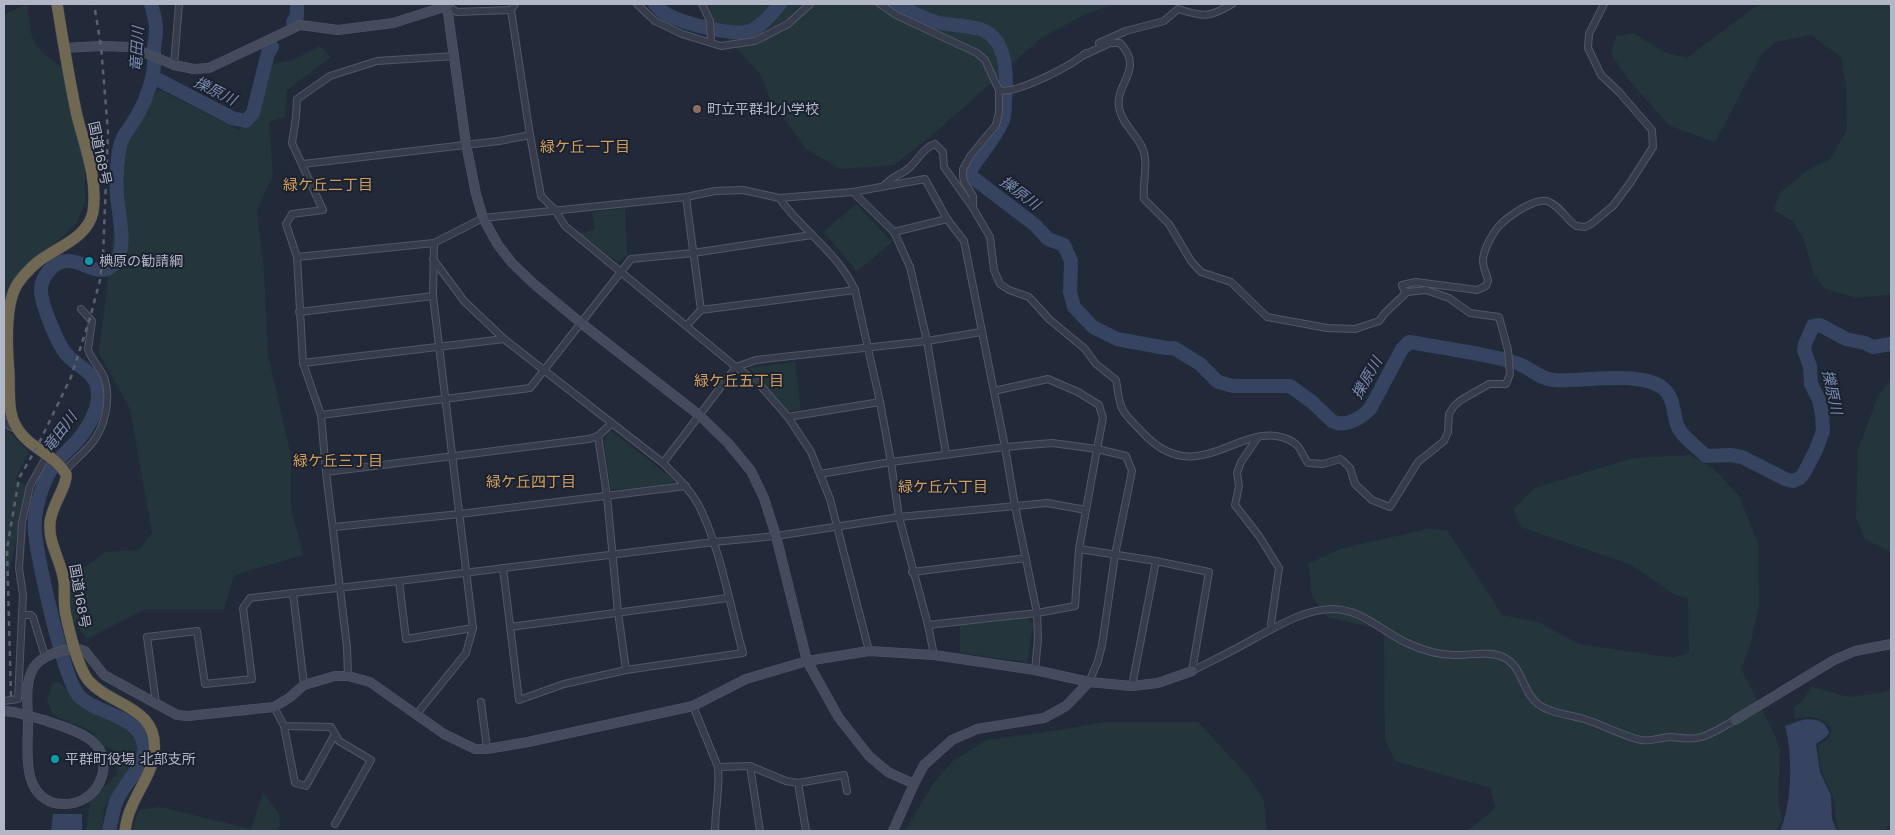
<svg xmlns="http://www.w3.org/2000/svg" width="1895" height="835" font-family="'Work Sans','Noto Sans JP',sans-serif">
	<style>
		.green { fill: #24363b }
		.water { fill: #364361 }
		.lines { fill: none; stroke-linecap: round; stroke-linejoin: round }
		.river { stroke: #364361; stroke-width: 14 }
		.street-casing { stroke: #515765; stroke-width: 8 }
		.secondary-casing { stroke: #515765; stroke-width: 10 }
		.highway-casing { stroke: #3e4452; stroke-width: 12 }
		.street { stroke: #363c4b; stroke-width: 6 }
		.secondary { stroke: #444b5d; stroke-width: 9 }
		.highway { stroke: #706853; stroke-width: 11 }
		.rail { stroke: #586072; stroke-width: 2.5; stroke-dasharray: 5 5; stroke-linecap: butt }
		.secondary-bridge-casing { stroke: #515765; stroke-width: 10; stroke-linecap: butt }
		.secondary-bridge { stroke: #444b5d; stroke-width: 9 }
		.education-dot { fill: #8d6e63; stroke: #1b212f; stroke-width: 2 }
		.culture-dot { fill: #0f9aa8; stroke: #1b212f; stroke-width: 2 }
		.labels { text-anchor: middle; stroke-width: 4; stroke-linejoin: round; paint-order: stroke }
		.poi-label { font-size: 14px; fill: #b1b7c6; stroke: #1b212f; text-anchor: start }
		.street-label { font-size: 14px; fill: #b1b7c6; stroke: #1b212f }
		.water-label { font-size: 15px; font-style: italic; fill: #798aae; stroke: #1b212f }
		.neighbourhood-label { font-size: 15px; fill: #d29e60; stroke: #1b212f }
	</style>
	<rect width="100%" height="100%" fill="#222a3a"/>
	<!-- green -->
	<g class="green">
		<path d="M27,4C32,44 30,45 63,68L85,168V202L77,222L60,239L27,265L4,309V15Z"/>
		<polygon points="708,4 1115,4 1086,14 1041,38 937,131 894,165 840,169 806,149 770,99 761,75 716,26"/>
		<polygon points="1763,4 1891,4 1891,294 1858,298 1825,289 1813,273 1804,240 1793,221 1773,210 1781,192 1808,170 1830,159 1847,130 1846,84 1841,57 1811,35 1775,42 1761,55 1715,142 1670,126 1628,79 1611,54 1616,36 1633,33 1666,53 1687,58 1754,8"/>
		<polygon points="320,46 331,57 287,90 285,117 269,122 273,175 257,210 264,271 268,355 291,456 291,508 303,555 234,575 224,609 145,609 87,639 72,619 69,579 106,552 139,550 152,533 130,409 99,353 127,121 160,90 239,130 255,119 273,64 291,61"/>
		<polygon points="856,204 892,242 857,271 824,232"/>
		<polygon points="625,208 627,255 618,262 578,233 595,230 592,212"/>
		<polygon points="795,362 801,410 787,411 749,368"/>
		<polygon points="1891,380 1891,552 1865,539 1856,518 1858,450 1878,396"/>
		<polygon points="4,427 29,452 15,479 27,486 4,598"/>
		<polygon points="610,430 674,480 672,484 611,490 604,441"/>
		<polygon points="1690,455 1714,469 1739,496 1758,543 1759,605 1751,642 1741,669 1775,735 1780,751 1778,800 1782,820 1777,831 1467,831 1495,809 1491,788 1395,761 1385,739 1384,630 1327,617 1312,596 1308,564 1340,549 1427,529 1447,530 1502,615 1538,622 1579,644 1673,658 1689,653 1688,598 1675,595 1632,565 1521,527 1513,509 1535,488 1633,458"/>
		<polygon points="1027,618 1033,625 1027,662 960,653 960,625"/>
		<polygon points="60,682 82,707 128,725 139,737 141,748 135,766 122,787 112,796 104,808 102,831 86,831 90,802 117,774 118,752 104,746 91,731 53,715 47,699 53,683"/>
		<path d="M1812,687L1848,697L1881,693L1891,689V826L1888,825L1885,831H1840C1834,822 1836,811 1834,801C1832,790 1826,782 1822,772C1819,764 1819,754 1818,745L1829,739L1832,730C1820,715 1814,715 1795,719L1794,708L1802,701Z"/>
		<polygon points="1106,722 1198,722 1248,776 1264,801 1267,831 905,831 933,784 953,761 986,740 1040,733"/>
		<polygon points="263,793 279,814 280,826 276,831 220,831 218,830 214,831 132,831 139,810 160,807 251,829"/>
	</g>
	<!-- water -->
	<g class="water">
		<path d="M1802,720C1814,719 1825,719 1829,733L1826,737L1816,744L1820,772L1831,795L1832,819L1837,831H1780C1792,804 1793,754 1785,726Z"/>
		<polygon points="53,814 82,814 82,831 51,831"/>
	</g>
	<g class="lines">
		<!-- river -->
		<g class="river">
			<path d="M655,4C658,7 662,12 666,14C683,23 735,38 752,30C763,25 772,13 780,4"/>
			<path d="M894,4C909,10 925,20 940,23C954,26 972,25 985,31C1008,43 1007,80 1005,101C1005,107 1005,114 1003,120C995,140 979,155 968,174L1035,225L1048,239L1064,245L1071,261L1070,292L1074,307L1093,327L1117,339L1166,348H1174L1200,364L1218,382L1233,386H1290L1312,402L1332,421C1345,428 1361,418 1370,409L1402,349L1409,342L1416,343C1448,349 1482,353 1513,362C1528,365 1538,379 1554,380C1582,382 1639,370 1663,388C1676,399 1672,416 1679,429C1683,437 1699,449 1706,456L1730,455L1742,457L1785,479L1793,481L1800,478L1804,473L1816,450L1823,431L1822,414L1819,400L1811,384L1810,366L1804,350L1805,344L1813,326L1820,325L1846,339L1865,343L1873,347L1891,344"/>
			<polyline points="293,22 297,16 297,4"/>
			<polyline points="153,77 232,118 246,121 253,113 268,53 272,47"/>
			<path d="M109,831C111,822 113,811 116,802C123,784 147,765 144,745C139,714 97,715 79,696C63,678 38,560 35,532C33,516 40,490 48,475C55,460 67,452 77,441C89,427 102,405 97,386C94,372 76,365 67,355C58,345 41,304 41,290C41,277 54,260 69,261C85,261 100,280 115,263C128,248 118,214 117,195C116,181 117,164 119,150C122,135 128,131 135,119C142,108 149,91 152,78C155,69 154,58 154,48C155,42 156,35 156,28C156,20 153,12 151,4"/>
		</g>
		<!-- street casing -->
		<g class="street-casing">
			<g id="street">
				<polyline points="515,4 511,10 530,135 541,196 555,210 565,226 736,367 759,384 788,417 811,452 830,499 869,651"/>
				<polyline points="637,4 655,21 682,34 721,46 755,41 788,24 810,4"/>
				<polyline points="702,4 710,21 711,42"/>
				<path d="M880,4L896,15L977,53L985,60L999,90V112L996,125L971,155L963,169V176L964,182L973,196V208L990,237L994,270L1000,284L1009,290L1029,297L1049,319L1085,349L1096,364L1116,380C1118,389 1118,402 1123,410C1127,418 1137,426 1143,433C1200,494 1244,413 1293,442C1301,446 1303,457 1308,463L1323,464L1340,459L1343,461L1350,468L1355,484L1372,500L1390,507L1418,462L1444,441L1448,432L1449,414L1454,406L1461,400L1489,384H1506L1510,374L1508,350L1499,317L1470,313L1449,298L1426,290L1407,292L1404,290L1402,285L1416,282L1477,290L1486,286L1488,281C1487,274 1482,266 1483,259C1484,249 1493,232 1500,225C1509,216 1534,198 1547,201C1559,205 1566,219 1576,226L1585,227L1591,224L1613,206L1630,183L1653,147L1652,130L1619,92L1601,75L1588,48L1589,34L1604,4"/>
				<polyline points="447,6 457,12 511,10"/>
				<path d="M1099,43L1126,31L1164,21L1178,9C1203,17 1209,18 1232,4"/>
				<path d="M1084,55L1110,43H1120C1145,70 1115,82 1119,108C1122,123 1134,132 1141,145C1150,162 1142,181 1144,199L1169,224L1191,261L1201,272L1231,282L1267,317L1327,328L1355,329L1379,321L1385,313L1407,292"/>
				<polyline points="174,65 179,4"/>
				<path d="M999,90C1016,95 1072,65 1086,53"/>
				<polyline points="303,164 499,141 530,135"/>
				<path d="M884,186C890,177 901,175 909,168C918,160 924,147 935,144L943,152L944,167L973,208"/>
				<polyline points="853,192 894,232 910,267 927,341 946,454"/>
				<polyline points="686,197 701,310"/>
				<path d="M779,198C803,231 838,253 855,290L880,402L891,462L899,517L928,625L934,655"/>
				<polyline points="894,232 947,219"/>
				<polyline points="297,257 434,243 483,218 686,197 715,191 743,190 779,198 853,192 925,179 947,219 964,241 1005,447 1015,506 1037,613 1038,639 1035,670"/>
				<path d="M433,259L464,301L504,339L663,463C676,476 689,488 698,504C720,546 730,606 743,653L626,670L564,684L519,700L503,568"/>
				<polyline points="299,312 433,296"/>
				<polyline points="687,325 701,310 855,290"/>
				<polyline points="303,363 504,339"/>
				<polyline points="994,391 1048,379 1078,392 1099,405 1103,418 1097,449 1126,456 1132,471 1115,555 1102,645 1098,661 1089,682"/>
				<polyline points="321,415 530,388 631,259 693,253 812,235"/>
				<polyline points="788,417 880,402"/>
				<polyline points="4,421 9,426 16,429"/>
				<polyline points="598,436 607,496 618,612 626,670"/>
				<polyline points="1258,437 1241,462 1237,473 1239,486 1235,505 1259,536 1279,568 1271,624 1272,628"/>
				<polyline points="663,463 736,367 756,360 927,341 981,332"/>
				<path d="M65,471C73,461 84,453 92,443C105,427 111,400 105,380C102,368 91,361 88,349L92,321L81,309"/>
				<polyline points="326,472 589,439 598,436 612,423"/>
				<polyline points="820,474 891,462 1005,447 1052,443 1097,449 1079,549 1075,606 1037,613 928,625"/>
				<polyline points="334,527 460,514 686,486"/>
				<polyline points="1079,549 1156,561 1209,572 1192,671"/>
				<polyline points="912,572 1026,558"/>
				<polyline points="399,581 406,639 473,628"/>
				<polyline points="293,593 304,685"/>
				<polyline points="22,615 31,615 33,617 45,656"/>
				<polyline points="510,627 728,598"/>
				<path d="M1192,671C1213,660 1235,650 1255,638C1280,625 1303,610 1332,609C1362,609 1381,631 1407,643C1422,650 1441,656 1458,655C1472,655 1489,651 1503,657C1523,666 1522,692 1538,704C1549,713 1571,715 1584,719C1604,725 1622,736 1641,740C1652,742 1661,737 1671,737C1681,738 1691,740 1701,737C1713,734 1724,726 1735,720"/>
				<polyline points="348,676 347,647 326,472 321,415 303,363 297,257 286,224 292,214 323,210 292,143 296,117 297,99 330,76 377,61 455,56"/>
				<polyline points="1132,686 1156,561"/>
				<polyline points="4,701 18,699 22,615 23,595 19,568 22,523 30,486 47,456"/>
				<polyline points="481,702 487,749"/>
				<polyline points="156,703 147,637 197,631 205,684 252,679 243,608 250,598 399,581 714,542 776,536 899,517 1047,503 1086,510"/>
				<polyline points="693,706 718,767 750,766 786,781 798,783 806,831"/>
				<polyline points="274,707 284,726 331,727 339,741 371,760 335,824"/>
				<polyline points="416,715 466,653 473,628 433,296 434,243"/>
				<polyline points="284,726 295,783 306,786 335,734"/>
				<polyline points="750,766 760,831"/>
				<polyline points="798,783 844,775 847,791"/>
				<path d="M715,831C715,810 720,789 718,767"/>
			</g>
		</g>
		<!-- secondary casing -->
		<g class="secondary-casing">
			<g id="secondary">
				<polyline points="447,6 466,144 476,194 483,218 498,245 512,263 534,284 581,323 699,415 728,443 751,471 764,498 776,536 807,661 839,718 869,756 888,772 914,784"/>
				<polyline points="64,48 101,46 131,47 174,65 194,69 209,68 300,25 338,30 393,23 447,6 448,4"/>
				<polyline points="4,711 14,712"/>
				<path d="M44,720C69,729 113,738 102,776C99,786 93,794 84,799C75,804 64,805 54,803C21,793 28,750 28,723C28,705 24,683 34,667C43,654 71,645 85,651L104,675L177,715L188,716L274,707L289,698L304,685L335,676H348L370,682L444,734L475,749H487L528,742L693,706L746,679L807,661L869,651L934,655L1035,670L1089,682L1132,686L1158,683L1192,671"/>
				<polyline points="1735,720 1834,660 1855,651 1891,644"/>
				<polyline points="893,831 914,784 924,765 952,740 977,729 1044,718 1066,706 1089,682"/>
			</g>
		</g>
		<!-- highway casing -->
		<g class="highway-casing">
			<path id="highway" d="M57,4C63,41 69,79 77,116C85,147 98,180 93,212C88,235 65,244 48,255C37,261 25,273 18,283C4,304 7,349 9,373C10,390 7,413 17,428C29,448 54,454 66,474C68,485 51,506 50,523C48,544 62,562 64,582C65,593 63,604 66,616C70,634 77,665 88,680C111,707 160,706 154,754C152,772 139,789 132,806C128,814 126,823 125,831"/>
		</g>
		<!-- street -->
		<use href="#street" class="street"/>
		<!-- secondary -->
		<use href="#secondary" class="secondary"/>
		<!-- highway -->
		<use href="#highway" class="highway"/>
		<!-- rail -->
		<polyline class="rail" points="11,696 7,549 19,478 37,447 71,377 90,318 100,280 103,256 108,132 101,46 94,4"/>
		<!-- secondary-bridge casing -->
		<g class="secondary-bridge-casing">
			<polyline id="secondary-bridge" points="14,712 44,720"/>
		</g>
		<!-- secondary-bridge -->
		<use href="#secondary-bridge" class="secondary-bridge"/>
	</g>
	<!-- markers -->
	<circle class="education-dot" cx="697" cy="109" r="5"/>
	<g class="culture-dot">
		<circle cx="89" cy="261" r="5"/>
		<circle cx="55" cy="759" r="5"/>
	</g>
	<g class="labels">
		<!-- poi labels -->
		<g class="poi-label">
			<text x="707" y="114">町立平群北小学校</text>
			<text x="99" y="266">椣原の勧請綱</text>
			<text x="65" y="764">平群町役場 北部支所</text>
		</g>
		<!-- street labels -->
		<g class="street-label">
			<text transform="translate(100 153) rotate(78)" y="5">国道168号</text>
			<text transform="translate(80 596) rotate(80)" y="5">国道168号</text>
		</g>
		<!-- water labels -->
		<g class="water-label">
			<text transform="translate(137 49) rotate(-87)" y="5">竜田川</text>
			<text transform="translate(215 91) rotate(27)" y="5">擽原川</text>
			<text transform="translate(1020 193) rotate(37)" y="5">擽原川</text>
			<text transform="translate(1367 378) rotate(-60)" y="5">擽原川</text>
			<text transform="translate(1832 392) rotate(78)" y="5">擽原川</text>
			<text transform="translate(60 432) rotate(-53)" y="5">竜田川</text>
		</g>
		<!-- neighbourhood labels -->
		<g class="neighbourhood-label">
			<text x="585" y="152">緑ケ丘一丁目</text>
			<text x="328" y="190">緑ケ丘二丁目</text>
			<text x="739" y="386">緑ケ丘五丁目</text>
			<text x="338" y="466">緑ケ丘三丁目</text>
			<text x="531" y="487">緑ケ丘四丁目</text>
			<text x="943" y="492">緑ケ丘六丁目</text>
		</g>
	</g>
	<!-- border -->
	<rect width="1895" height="835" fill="none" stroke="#b1b7c6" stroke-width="10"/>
</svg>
